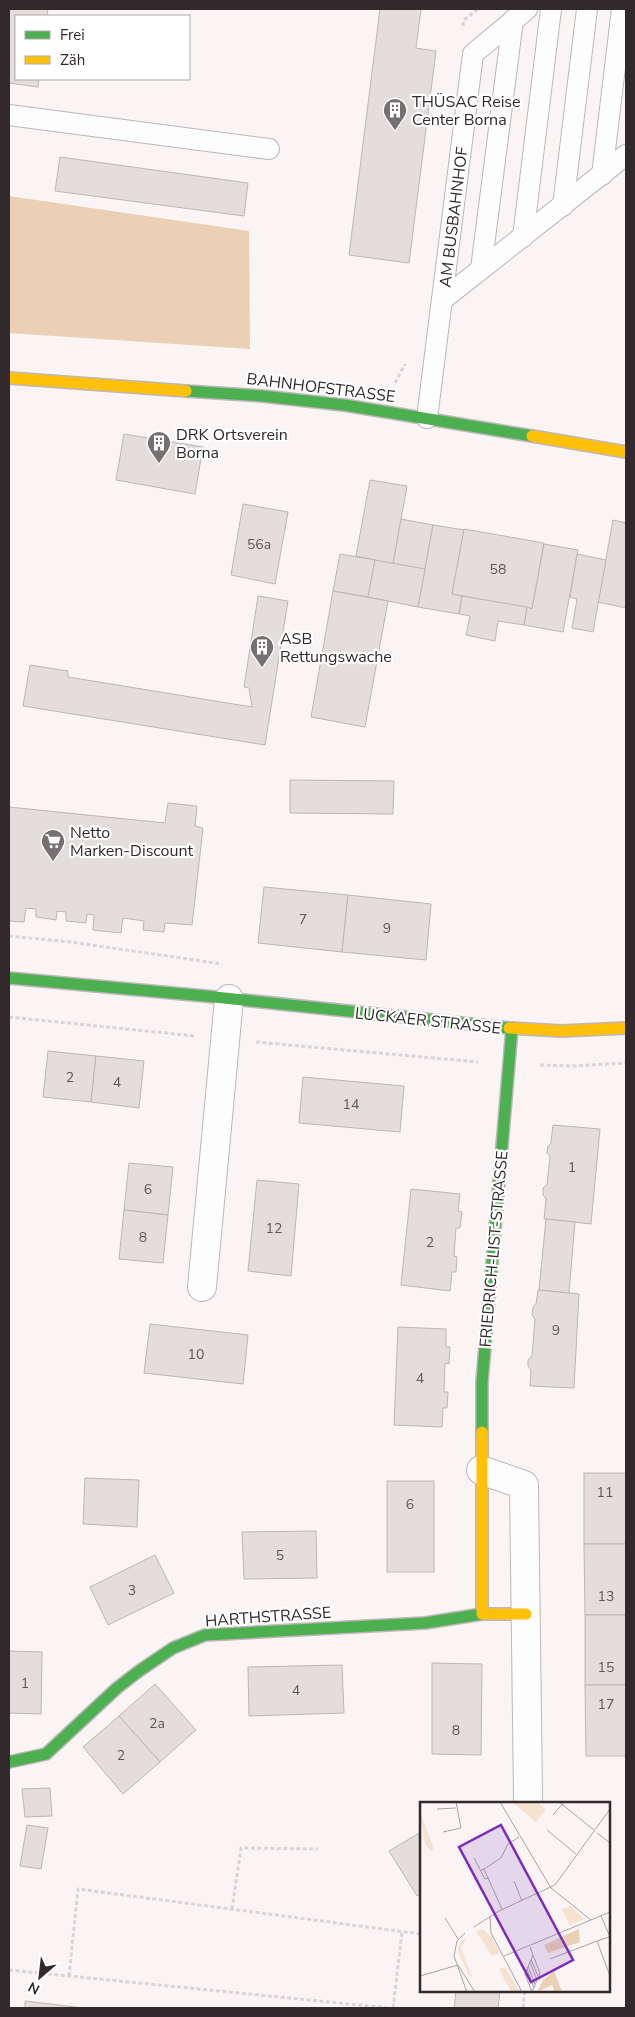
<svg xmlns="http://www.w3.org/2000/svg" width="635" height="2017" font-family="'Nunito Sans',sans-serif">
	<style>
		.forest { fill: #ebd0b5 }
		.building { fill: #e3dddc; stroke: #bcb6b6 }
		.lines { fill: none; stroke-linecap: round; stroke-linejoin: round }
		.lane-casing { stroke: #beb6b8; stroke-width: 22 }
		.street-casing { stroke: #beb6b8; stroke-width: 30 }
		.fast-casing { stroke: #beb6b8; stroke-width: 14 }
		.slow-casing { stroke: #beb6b8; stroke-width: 14 }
		.path { stroke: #d8d5d6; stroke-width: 3; stroke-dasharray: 4 2.5; stroke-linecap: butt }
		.lane { stroke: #fefdfe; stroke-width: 20 }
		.street { stroke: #fefdfe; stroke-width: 28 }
		.fast { stroke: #4caf50; stroke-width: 11 }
		.slow { stroke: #ffc107; stroke-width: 11 }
		.labels { text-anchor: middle; stroke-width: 4.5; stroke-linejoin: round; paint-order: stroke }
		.number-label { font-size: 14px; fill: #5e5758 }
		.poi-label { font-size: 16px; fill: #31292b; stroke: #fff; text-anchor: start }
		.street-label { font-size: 16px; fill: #31292b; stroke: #fff }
		.inset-road { fill: none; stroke: #aaa3a4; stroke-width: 1 }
		.view { fill: #7b2cbf; fill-opacity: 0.15; stroke: #7b2cbf; stroke-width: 2.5 }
		.inset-edge { fill: none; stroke: #31292b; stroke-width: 2.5 }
	</style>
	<rect width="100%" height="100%" fill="#faf4f5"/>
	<!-- forest -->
	<polygon class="forest" points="9,196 249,231 250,349 9,333"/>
	<!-- building -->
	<g class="building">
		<polygon points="9,9 48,9 47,16 16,16 16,79 39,79 38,87 9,83"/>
		<polygon points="380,9 421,9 416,48 436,51 409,263 349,255"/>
		<polygon points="60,157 248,183 244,216 55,191"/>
		<polygon points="124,434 203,447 195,494 116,480"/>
		<polygon points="370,480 407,486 393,564 356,556"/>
		<polygon points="243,504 288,512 275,584 231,575"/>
		<polygon points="401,519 433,525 425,569 393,564"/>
		<polygon points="613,520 626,523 626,608 598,602"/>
		<polygon points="433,525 464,530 452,594 462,596 459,614 418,607"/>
		<polygon points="464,529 544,543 532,609 452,594"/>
		<polygon points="544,544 578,550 563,632 524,625 527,607 532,609"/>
		<polygon points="340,554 375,560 368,597 333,591"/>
		<polygon points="577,554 606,560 593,632 572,628 577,599 570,597"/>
		<polygon points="375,560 425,569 418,607 368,597"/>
		<polygon points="333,591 388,601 365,727 311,717"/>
		<polygon points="258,596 288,601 265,745 23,706 30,665 68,671 68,677 252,707 249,688 244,687"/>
		<polygon points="462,596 527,607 524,625 498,621 495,641 466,635 470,616 459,614"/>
		<polygon points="290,780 394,781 393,814 290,813"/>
		<polygon points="168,803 197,806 195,826 203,828 192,925 165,923 164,932 143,930 144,921 123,918 121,933 93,930 94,915 87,914 86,923 66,921 66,912 57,911 56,920 36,917 36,909 26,908 24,922 9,921 9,807 165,823"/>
		<polygon points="264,887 348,895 342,952 258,943"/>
		<polygon points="348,895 431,904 426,960 342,952"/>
		<polygon points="48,1051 96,1056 91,1102 43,1097"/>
		<polygon points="96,1056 144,1061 139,1108 91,1102"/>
		<polygon points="303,1077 404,1086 400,1132 299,1123"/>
		<polygon points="553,1125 600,1129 591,1224 544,1219 546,1199 543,1195 543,1188 547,1185 550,1156 547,1153 548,1146 551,1143"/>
		<polygon points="129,1163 173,1167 168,1215 124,1210"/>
		<polygon points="257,1180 299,1184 291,1276 248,1271"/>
		<polygon points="411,1189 460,1194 458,1211 462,1212 460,1228 456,1228 454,1256 457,1257 456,1272 452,1272 450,1291 401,1285"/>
		<polygon points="124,1210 168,1215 163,1263 119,1259"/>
		<polygon points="546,1219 575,1222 569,1293 539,1290"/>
		<polygon points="538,1290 579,1294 574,1388 530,1386 531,1370 528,1366 528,1360 532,1356 535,1319 532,1315 533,1307 536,1304"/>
		<polygon points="150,1324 248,1335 243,1384 144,1373"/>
		<polygon points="398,1327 446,1329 446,1347 450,1347 449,1364 445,1363 444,1392 448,1392 447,1408 443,1408 442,1427 394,1425"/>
		<rect x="584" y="1473" width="42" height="71"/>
		<polygon points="85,1478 139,1480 137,1527 83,1524"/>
		<rect x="387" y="1481" width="47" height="91"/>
		<polygon points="316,1531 317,1578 244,1579 242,1532"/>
		<polygon points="584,1544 626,1544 626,1615 585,1615"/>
		<polygon points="155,1555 174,1593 108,1625 90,1587"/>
		<rect x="585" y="1615" width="41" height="70"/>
		<polygon points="9,1651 42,1652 41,1714 9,1713"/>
		<polygon points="432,1663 482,1664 481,1755 432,1754"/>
		<polygon points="342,1665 344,1713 249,1716 248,1667"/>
		<polygon points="155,1684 196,1730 160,1762 119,1716"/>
		<polygon points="585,1685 626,1685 626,1756 586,1756"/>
		<polygon points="119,1716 160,1762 123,1794 83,1747"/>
		<polygon points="50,1788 52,1816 25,1817 22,1789"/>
		<polygon points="27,1825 48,1828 41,1869 20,1866"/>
		<polygon points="421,1832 421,1894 417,1896 389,1851"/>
		<polygon points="456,1991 500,1991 498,2008 454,2008"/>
		<polygon points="25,2001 84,2008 25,2008"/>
	</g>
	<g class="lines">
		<!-- lane casing -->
		<g class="lane-casing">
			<g id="lane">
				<polyline points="9,115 269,149"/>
				<polyline points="602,175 622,9"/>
				<polyline points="563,206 587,9"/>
				<polyline points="523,237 551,9"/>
				<polyline points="481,269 513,20"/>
				<polyline points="442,300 626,155"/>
				<polyline points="427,418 473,54 527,9"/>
			</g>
		</g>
		<!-- street casing -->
		<g class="street-casing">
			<g id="street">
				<polyline points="202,1287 229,999"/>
				<polyline points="481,1470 524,1485 528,1797"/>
			</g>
		</g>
		<!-- fast casing -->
		<g class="fast-casing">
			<g id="fast">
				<polyline points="186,391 262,396 344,405 532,436"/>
				<polyline points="9,978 205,996 509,1028"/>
				<polyline points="482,1432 482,1382 512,1028"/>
				<polyline points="9,1762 46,1754 117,1688 139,1671 173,1648 205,1635 425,1623 482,1614"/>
			</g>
		</g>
		<!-- slow casing -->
		<g class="slow-casing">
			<g id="slow">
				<polyline points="9,378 186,391"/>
				<polyline points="532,436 626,452"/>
				<polyline points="509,1028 562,1031 626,1028"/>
				<polyline points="482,1432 482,1614 526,1614"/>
			</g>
		</g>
		<!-- path -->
		<g class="path">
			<polyline points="463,26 464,20 478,9"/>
			<polyline points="395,383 405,364"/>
			<polyline points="9,936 71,942 222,964"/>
			<polyline points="9,1017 195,1036"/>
			<polyline points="256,1042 478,1062"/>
			<polyline points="540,1065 573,1066 626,1063"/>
			<polyline points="232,1909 241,1848 318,1849"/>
			<polyline points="9,1970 389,2008"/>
			<polyline points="69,1976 78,1889 421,1934"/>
			<polyline points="393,2008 402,1932"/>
			<polyline points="523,2008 525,1991"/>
		</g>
		<!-- lane -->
		<use href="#lane" class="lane"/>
		<!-- street -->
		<use href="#street" class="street"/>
		<!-- fast -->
		<use href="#fast" class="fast"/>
		<!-- slow -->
		<use href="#slow" class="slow"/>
	</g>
	<!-- icons -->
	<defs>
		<g id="building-pin" transform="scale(1.25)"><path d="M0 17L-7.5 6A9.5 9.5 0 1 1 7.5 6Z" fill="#777072" stroke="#fff"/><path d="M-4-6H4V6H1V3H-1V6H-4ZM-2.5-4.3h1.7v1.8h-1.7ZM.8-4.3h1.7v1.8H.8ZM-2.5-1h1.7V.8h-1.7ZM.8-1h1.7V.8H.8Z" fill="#fff"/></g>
		<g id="supermarket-pin" transform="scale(1.25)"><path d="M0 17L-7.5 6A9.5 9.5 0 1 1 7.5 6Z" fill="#777072" stroke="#fff"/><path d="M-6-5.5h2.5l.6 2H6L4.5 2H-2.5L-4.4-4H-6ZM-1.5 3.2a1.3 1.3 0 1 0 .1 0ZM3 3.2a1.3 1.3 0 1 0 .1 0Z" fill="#fff"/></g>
	</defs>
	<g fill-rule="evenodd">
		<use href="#building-pin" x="395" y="110"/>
		<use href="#building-pin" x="159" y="443"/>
		<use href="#building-pin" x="262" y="647"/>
		<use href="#supermarket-pin" x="53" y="841"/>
	</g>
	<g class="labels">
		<!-- number labels -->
		<g class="number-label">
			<text x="259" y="549">56a</text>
			<text x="498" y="574">58</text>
			<text x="303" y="924">7</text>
			<text x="387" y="933">9</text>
			<text x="70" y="1082">2</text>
			<text x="117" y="1087">4</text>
			<text x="351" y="1109">14</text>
			<text x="572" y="1172">1</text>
			<text x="148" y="1194">6</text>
			<text x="274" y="1233">12</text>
			<text x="143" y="1242">8</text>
			<text x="430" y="1247">2</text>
			<text x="556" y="1335">9</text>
			<text x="196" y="1359">10</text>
			<text x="420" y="1383">4</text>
			<text x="605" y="1497">11</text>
			<text x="410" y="1509">6</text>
			<text x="280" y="1560">5</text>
			<text x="132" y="1595">3</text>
			<text x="606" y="1601">13</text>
			<text x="606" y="1672">15</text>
			<text x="25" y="1688">1</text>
			<text x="296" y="1695">4</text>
			<text x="606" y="1709">17</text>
			<text x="157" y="1728">2a</text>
			<text x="456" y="1735">8</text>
			<text x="121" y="1760">2</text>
		</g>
		<!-- poi labels -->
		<g class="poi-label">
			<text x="412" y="107">THÜSAC Reise<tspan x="412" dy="18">Center Borna</tspan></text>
			<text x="176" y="440">DRK Ortsverein<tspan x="176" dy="18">Borna</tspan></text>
			<text x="280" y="644">ASB<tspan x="280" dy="18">Rettungswache</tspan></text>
			<text x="70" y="838">Netto<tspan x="70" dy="18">Marken-Discount</tspan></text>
		</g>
		<!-- street labels -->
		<g class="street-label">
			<text transform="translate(453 217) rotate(-83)" y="6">AM BUSBAHNHOF</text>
			<text transform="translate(321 387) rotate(7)" y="6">BAHNHOFSTRASSE</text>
			<text transform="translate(428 1020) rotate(6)" y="6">LUCKAER STRASSE</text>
			<text transform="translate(493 1249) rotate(-85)" y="6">FRIEDRICH-LIST-STRASSE</text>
			<text transform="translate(268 1616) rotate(-4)" y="6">HARTHSTRASSE</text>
		</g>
	</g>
	<!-- overview -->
	<g transform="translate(420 1802)">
		<rect width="190" height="190" fill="#faf4f5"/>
		<path d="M92,0H117L126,7L116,20ZM0,11L14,47L13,49H10L5,41ZM151,104L164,117L150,124L142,107ZM62,127L71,134L80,151L72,154L56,129ZM47,134L41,147L52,174L50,175L38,150L39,142ZM85,165L100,190H91L79,167Z" fill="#f5e2d1"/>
		<path d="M159,127L160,140L128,151L124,143ZM134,169L142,190H135L132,183L117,190L123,178Z" fill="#ebd0b5"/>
		<path class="inset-road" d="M80,0L131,86M139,0L174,28M17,7L36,6M133,13L144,0M127,28L156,52M23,30L41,26L36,0M177,31L190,41M54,56L65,77L69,76M64,67L81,56L88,42L99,35M61,68L64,67L82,107M94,79L102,99M131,86L171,118M70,114L71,131L102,190M181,114L190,135M25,116L38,137M54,125L79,109L135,83L190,7M45,131L37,139L34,154L47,190M189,135L177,139L190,174M110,145L120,171L112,190M84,154L190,110M111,157L118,174M130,157L177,139M110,160L117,178M108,164L115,182M107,167L114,186M0,174L38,163L55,190M112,190L105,172L113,153"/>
		<path class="view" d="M81,23L153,158L111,180L39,45Z"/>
		<rect width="190" height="190" class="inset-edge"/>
	</g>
	<!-- border -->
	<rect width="635" height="2017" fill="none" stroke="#31292b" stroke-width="20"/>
	<!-- legend -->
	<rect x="15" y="15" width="175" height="65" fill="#ffffff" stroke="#ada9aa"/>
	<rect x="25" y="31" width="25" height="8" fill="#4caf50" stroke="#ada9aa"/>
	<text x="60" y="40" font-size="15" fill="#31292b">Frei</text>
	<rect x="25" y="56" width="25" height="8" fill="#ffc107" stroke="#ada9aa"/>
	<text x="60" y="65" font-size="15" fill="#31292b">Zäh</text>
	<!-- north arrow -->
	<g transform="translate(40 1977) rotate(208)" stroke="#ffffff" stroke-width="4" paint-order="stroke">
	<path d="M0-4L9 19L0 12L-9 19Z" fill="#31292b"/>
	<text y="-8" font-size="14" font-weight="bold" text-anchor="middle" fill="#31292b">N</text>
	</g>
</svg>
